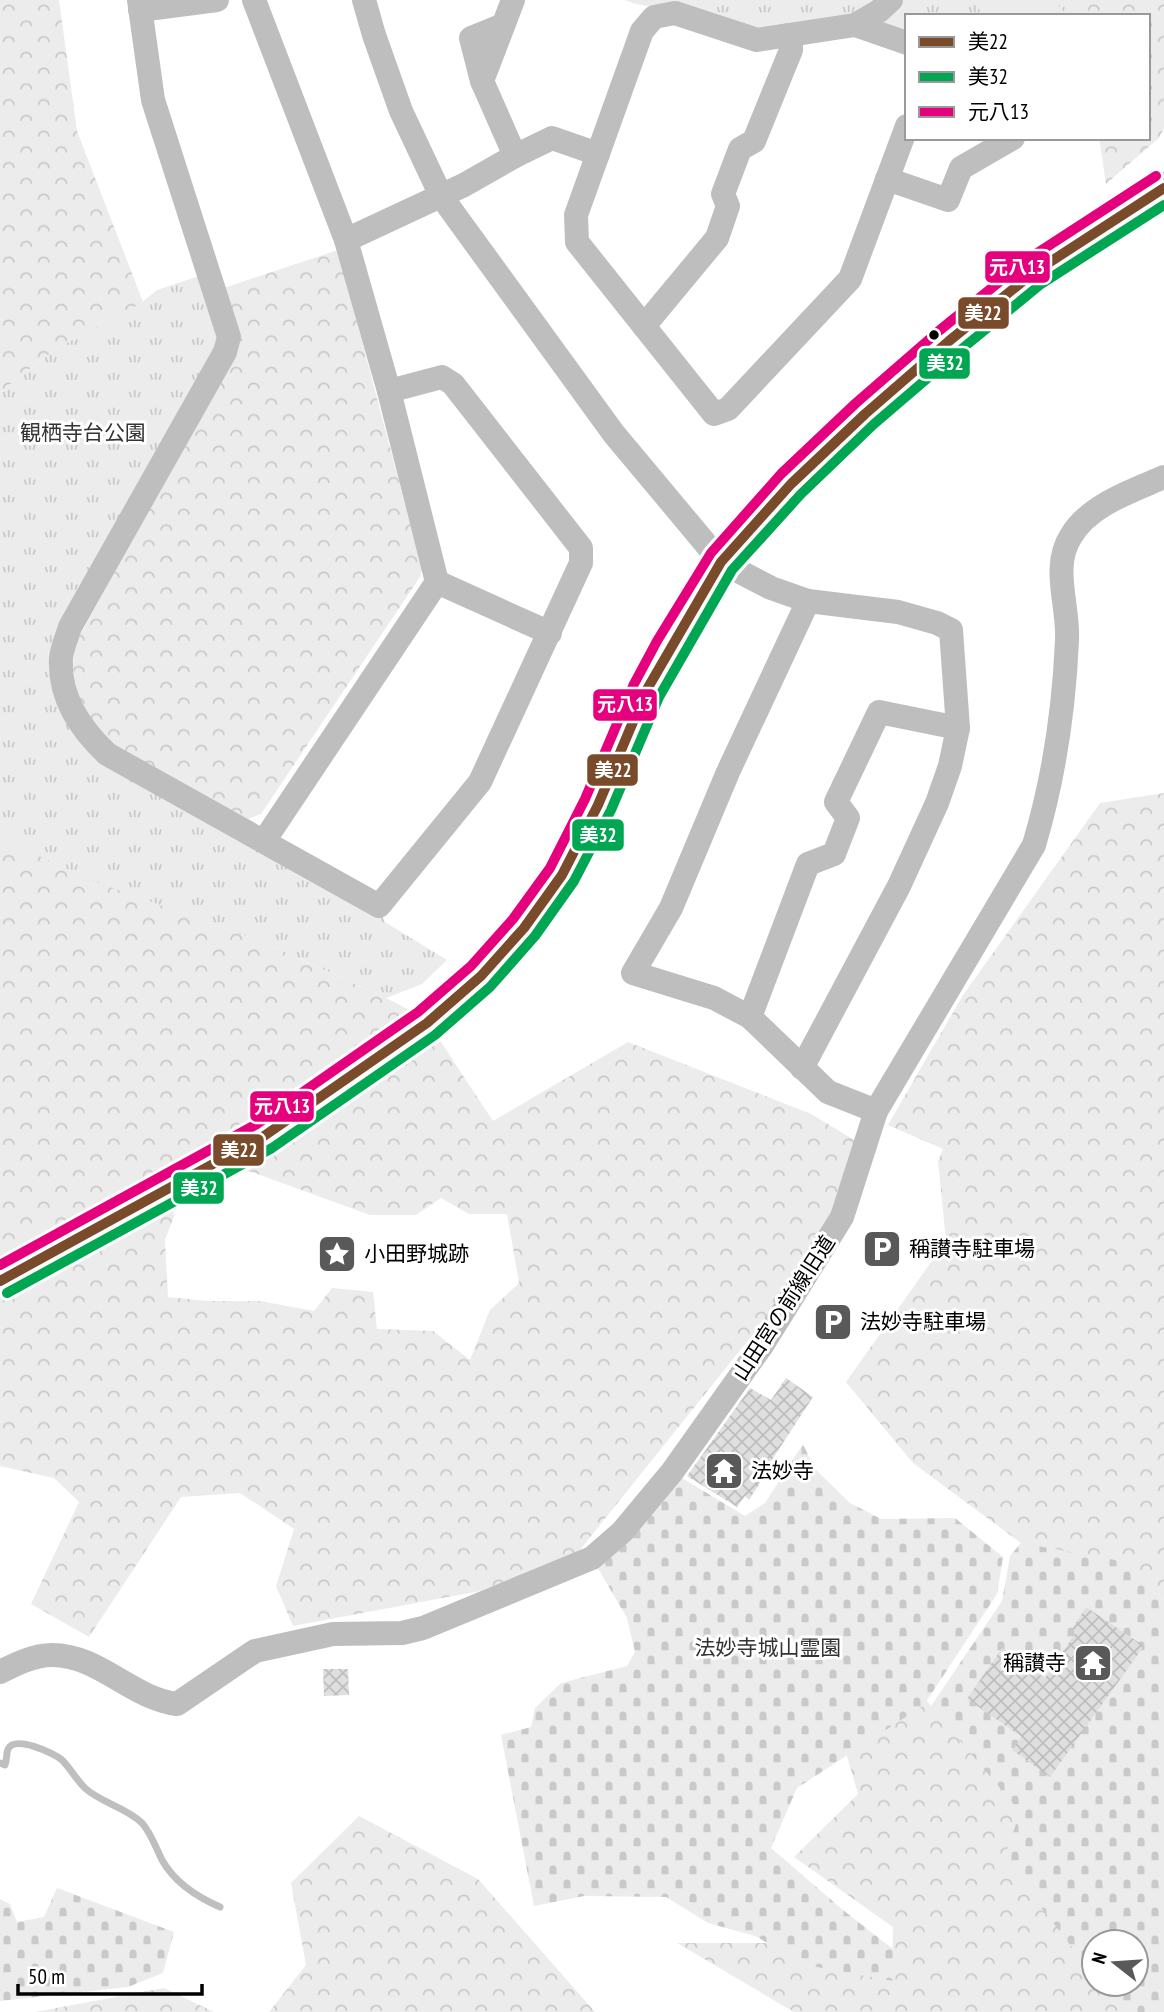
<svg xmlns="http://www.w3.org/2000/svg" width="1164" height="2012" font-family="'PT Sans Narrow','Noto Sans JP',sans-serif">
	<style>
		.grass { fill: url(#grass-tufts) }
		.forest { fill: url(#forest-crowns); fill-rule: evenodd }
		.cemetery { fill: url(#cemetery-stones) }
		.pitch { fill: #ececec }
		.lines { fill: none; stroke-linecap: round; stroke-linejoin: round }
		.stream { stroke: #bfbfbf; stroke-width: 7 }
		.building { fill: url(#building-cross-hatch) }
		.major-tunnel { stroke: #d9d9d9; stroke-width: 32; stroke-dasharray: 32 16; stroke-linecap: butt }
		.major-casing { stroke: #dbdbdb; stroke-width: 33 }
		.minor { stroke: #bebebe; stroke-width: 24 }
		.major { stroke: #bebebe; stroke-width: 32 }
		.bus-1-casing { stroke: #fff; stroke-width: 16 }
		.bus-2-casing { stroke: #fff; stroke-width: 16 }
		.bus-3-casing { stroke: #fff; stroke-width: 16 }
		.bus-1 { stroke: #7a4b2a; stroke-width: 10 }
		.bus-2 { stroke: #00a651; stroke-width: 10 }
		.bus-3 { stroke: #e5007d; stroke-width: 10 }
		.bus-dot { fill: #000; stroke: #fff; stroke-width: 2.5 }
		.labels { text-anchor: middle; stroke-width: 6; stroke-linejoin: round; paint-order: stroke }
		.park-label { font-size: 21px; fill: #333; stroke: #fff }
		.poi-label { font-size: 21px; fill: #000; stroke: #fff; text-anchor: start }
		.street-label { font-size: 21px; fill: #000; stroke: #fff }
		.line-badge { stroke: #fff; stroke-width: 2.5 }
		.badge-label { font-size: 19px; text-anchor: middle; font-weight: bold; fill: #fff }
	</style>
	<defs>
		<pattern id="grass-tufts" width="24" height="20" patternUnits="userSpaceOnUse" patternTransform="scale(1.75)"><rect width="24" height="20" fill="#ececec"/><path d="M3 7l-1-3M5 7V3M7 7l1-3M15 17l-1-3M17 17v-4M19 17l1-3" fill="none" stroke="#c9c9c9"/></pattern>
		<pattern id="forest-crowns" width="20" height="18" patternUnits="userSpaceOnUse" patternTransform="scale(1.75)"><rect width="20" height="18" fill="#ececec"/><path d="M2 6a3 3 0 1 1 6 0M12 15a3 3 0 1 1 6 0" fill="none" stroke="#c9c9c9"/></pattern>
		<pattern id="cemetery-stones" width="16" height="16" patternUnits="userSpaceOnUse" patternTransform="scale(1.75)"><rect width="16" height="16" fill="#ececec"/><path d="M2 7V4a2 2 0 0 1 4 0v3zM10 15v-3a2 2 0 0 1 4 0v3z" fill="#c9c9c9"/></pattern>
		<pattern id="building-cross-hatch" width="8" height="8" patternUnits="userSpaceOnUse" patternTransform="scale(1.75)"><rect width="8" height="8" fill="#dfdfdf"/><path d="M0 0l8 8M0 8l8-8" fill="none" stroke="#bebebe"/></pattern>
	</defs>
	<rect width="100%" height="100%" fill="#fff"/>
	<!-- grass -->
	<g class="grass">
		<polygon points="625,0 1089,0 1104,16 907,16 907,41 855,23 759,39 679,11 636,4"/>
		<polygon points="208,273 229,337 70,627 68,703 379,906 385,922 447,960 422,984 386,998 263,942 95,882 0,838 0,392 57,348 142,302 157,290"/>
	</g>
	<!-- forest -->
	<g class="forest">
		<polygon points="0,0 59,0 77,131 143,302 57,348 0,392"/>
		<polygon points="1066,0 1164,0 1164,128 1159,138 1106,184 1099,138 1148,138 1148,16 1079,16"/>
		<polygon points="338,250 422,569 420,577 261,814 248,819 117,748 94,728 77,692 73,668 74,646 232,358 224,288"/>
		<polygon points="1164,793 1164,1600 1133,1575 1021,1543 913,1463 846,1382 946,1241 938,1161 943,1149 888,1125 963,995 1100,803"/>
		<path d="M0,838L96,882L263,942L386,998L425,1018L493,1121L628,1042L811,1114L856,1141L846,1187L811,1262L575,1556L480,1591L293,1626L276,1586L294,1529L240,1493L181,1497L89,1637L31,1604L79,1502L54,1478L0,1466ZM208,1167L252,1172L370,1215H416L441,1198L469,1214H507L519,1283L490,1310L470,1360L433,1331L377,1329L373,1292L332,1288L314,1311L260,1301H207L168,1297L165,1240L174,1216L170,1180Z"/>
		<polygon points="921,1696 1042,1808 1094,1942 1094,1984 1136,1984 1164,2012 794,2012 677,1943 793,1943 892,1981 893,1927 794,1857 858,1794 842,1739"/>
		<polygon points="359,1816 478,1879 595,2012 269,2012 306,1965 291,1883"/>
		<polygon points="164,1988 214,2012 35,2012"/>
	</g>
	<!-- cemetery -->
	<g class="cemetery">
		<polygon points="803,1444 814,1468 850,1503 881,1519 955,1518 1003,1557 997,1594 924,1705 797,1788 771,1848 843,1910 898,1953 893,1981 806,1965 755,1936 708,1923 666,1897 584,1896 534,1906 501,1735 531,1727 535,1708 561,1683 627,1666 635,1652 627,1618 592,1558 672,1472 745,1516 765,1503"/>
		<polygon points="1021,1543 1115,1560 1164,1600 1164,2012 1121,2012 1100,1984 1136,1984 1136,1942 1094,1942 1094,1976 1004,1859 1020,1812 931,1706 1002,1601 1010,1556"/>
		<polygon points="57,1888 174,1932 163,1973 128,1987 0,2001 0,1899 10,1904 17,1922 44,1917"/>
	</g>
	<!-- pitch -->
	<polygon class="pitch" points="971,0 1053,0 1068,16 985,16"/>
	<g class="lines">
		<!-- stream -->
		<path class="stream" d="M0,1763L5,1765C7,1760 6,1754 8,1749C15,1735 54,1753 62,1760C71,1769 77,1781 86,1789C102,1803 127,1808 142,1823C151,1833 156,1848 162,1860C175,1883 197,1897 220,1907"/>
	</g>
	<!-- building -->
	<g class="building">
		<polygon points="786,1378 813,1397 758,1481 760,1483 749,1500 745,1496 737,1507 687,1476 750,1388 771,1400"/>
		<polygon points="1086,1607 1144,1646 1050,1777 1012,1750 1022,1737 967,1699 1002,1648 1045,1678 1076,1632 1072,1629"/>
		<polygon points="323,1669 348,1669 349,1695 324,1696"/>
	</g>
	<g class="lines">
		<!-- major-tunnel -->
		<polyline class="major-tunnel" points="0,1281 264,1136 427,1023"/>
		<!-- major casing -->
		<g class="major-casing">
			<path id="major" d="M427,1023C479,978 523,935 561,877C596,824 619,754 645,695C660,661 680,628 700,596C748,519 818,455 886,396C934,354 983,309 1035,272C1077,242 1120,214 1164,188"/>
		</g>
		<!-- minor -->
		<g class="minor">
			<path d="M139,0L153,100L229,337L225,352L70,627C67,637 62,648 61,658C59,698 80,728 107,754L379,906L480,782L581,563V548L453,384L442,377L389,391"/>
			<polyline points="254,0 346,240 389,391 437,582 264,841"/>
			<polyline points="364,0 374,35 401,111 441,196 614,434 721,562 771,588 808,601 898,612 937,623 951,630 958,728 950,766 937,803 899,886 802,1068"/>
			<polyline points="513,0 482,81 515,156"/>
			<polyline points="140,10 217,0"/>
			<polyline points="855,25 879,11 891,0"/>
			<polyline points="907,43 855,25 757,40 675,13 654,17 642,31 576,215 577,242 714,414 728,409 850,279 907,126"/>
			<polyline points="482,81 471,38 503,25"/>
			<polyline points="887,179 948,200 961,168 1013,138"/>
			<polyline points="346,240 464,185 515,156 552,138 598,154"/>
			<polyline points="644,326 717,238 728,206 723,194 740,149 754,141 791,50 791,36"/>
			<polyline points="437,582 550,633"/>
			<polyline points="808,601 728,772 671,908 633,973 714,998 750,1017 828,1092 876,1111"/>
			<polyline points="750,1017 808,864 834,854 848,818 836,802 879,712 958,728"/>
			<path d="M0,1672C16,1664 34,1655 52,1655C99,1655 131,1698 177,1704L255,1651L333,1634L402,1633L423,1628L592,1558L622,1532L672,1472L763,1344L842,1217L876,1111L1034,845C1054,778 1064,710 1067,640C1069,606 1051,567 1071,536C1089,505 1132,491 1164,477"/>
		</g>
		<!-- major -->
		<use href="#major" class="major"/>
		<!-- bus-1 casing -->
		<g class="bus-1-casing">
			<polyline id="bus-1" points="0,1281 264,1136 427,1023 481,976 524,928 562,875 598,805 646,691 721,562 791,484 865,414 949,341 1033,273 1164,188"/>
		</g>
		<!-- bus-2 casing -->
		<g class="bus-2-casing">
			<polyline id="bus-2" points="7,1293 272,1148 435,1035 490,987 535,936 574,881 611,810 659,697 732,570 801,494 874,424 958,352 1041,284 1164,205"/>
		</g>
		<!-- bus-3 casing -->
		<g class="bus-3-casing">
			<polyline id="bus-3" points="0,1265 257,1124 418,1012 471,966 513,919 550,868 585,799 634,684 657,641 711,553 781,474 856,403 940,330 1025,261 1156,176"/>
		</g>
		<!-- bus-1 -->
		<use href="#bus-1" class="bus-1"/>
		<!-- bus-2 -->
		<use href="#bus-2" class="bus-2"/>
		<!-- bus-3 -->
		<use href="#bus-3" class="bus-3"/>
	</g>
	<!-- icons -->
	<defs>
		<g id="parking-square" transform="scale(2.0125)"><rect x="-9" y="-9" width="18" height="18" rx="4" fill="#595959" stroke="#fff"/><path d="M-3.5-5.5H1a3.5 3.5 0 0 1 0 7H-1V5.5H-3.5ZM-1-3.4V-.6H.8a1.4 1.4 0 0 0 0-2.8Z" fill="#fff"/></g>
		<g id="sight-square" transform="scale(2.0125)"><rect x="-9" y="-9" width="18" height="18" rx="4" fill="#595959" stroke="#fff"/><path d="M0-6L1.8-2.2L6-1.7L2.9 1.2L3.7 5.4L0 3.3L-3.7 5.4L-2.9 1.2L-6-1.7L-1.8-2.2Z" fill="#fff"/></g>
		<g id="temple-square" transform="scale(2.0125)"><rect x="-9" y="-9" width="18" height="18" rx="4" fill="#595959" stroke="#fff"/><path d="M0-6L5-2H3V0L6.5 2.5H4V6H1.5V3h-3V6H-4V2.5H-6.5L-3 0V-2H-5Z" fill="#fff"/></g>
	</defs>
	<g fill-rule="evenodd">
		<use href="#parking-square" x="882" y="1249"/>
		<use href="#sight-square" x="337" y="1254"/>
		<use href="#parking-square" x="833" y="1322"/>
		<use href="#temple-square" x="724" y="1471"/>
		<use href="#temple-square" x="1093" y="1663"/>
	</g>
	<!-- markers -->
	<circle class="bus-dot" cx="934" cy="335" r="6"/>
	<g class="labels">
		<!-- park labels -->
		<g class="park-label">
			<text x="83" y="440">観栖寺台公園</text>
			<text x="768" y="1655">法妙寺城山霊園</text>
		</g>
		<!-- poi labels -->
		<g class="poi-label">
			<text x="909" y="1256">稱讃寺駐車場</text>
			<text x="364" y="1261">小田野城跡</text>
			<text x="860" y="1329">法妙寺駐車場</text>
			<text x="751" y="1478">法妙寺</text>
			<text x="1066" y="1670" text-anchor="end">稱讃寺</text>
		</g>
		<!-- street labels -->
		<g class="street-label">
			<text transform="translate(784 1308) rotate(-57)" y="7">山田宮の前線旧道</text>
		</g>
	</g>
	<g class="line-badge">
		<rect x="984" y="250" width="67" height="34" rx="7" fill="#e5007d"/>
		<rect x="957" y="296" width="53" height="34" rx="7" fill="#7a4b2a"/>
		<rect x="918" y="347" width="53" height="33" rx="7" fill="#00a651"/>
		<rect x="592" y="688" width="66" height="34" rx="7" fill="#e5007d"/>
		<rect x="586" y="753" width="53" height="34" rx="7" fill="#7a4b2a"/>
		<rect x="571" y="818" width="54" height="34" rx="7" fill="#00a651"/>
		<rect x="249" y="1090" width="66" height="33" rx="7" fill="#e5007d"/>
		<rect x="212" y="1133" width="53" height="34" rx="7" fill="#7a4b2a"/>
		<rect x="172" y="1171" width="53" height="34" rx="7" fill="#00a651"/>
	</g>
	<g class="badge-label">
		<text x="1017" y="274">元八13</text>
		<text x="983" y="320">美22</text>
		<text x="945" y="370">美32</text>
		<text x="625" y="711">元八13</text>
		<text x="613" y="777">美22</text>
		<text x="598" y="842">美32</text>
		<text x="282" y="1113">元八13</text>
		<text x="239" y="1157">美22</text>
		<text x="199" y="1195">美32</text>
	</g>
	<!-- legend -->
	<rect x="905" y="14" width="245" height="126" fill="#ffffff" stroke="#999999" stroke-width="2"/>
	<rect x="919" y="37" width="35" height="10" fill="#7a4b2a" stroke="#999999" stroke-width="2"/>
	<text x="968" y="49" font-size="21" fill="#000000">美22</text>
	<rect x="919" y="72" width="35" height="10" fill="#00a651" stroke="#999999" stroke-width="2"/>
	<text x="968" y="84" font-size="21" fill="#000000">美32</text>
	<rect x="919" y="107" width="35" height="10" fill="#e5007d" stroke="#999999" stroke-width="2"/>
	<text x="968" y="119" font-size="21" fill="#000000">元八13</text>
	<!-- north arrow -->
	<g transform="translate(1115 1963) rotate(287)"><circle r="33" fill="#ffffff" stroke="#999999" stroke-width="2"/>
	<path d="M0-5L12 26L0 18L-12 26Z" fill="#595959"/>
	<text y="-10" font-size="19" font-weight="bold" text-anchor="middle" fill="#000000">N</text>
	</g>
	<!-- scale -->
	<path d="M18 1984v10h184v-10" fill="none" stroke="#000000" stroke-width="3.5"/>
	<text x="28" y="1984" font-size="21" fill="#000000" stroke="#ffffff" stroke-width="5" paint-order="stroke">50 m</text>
</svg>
